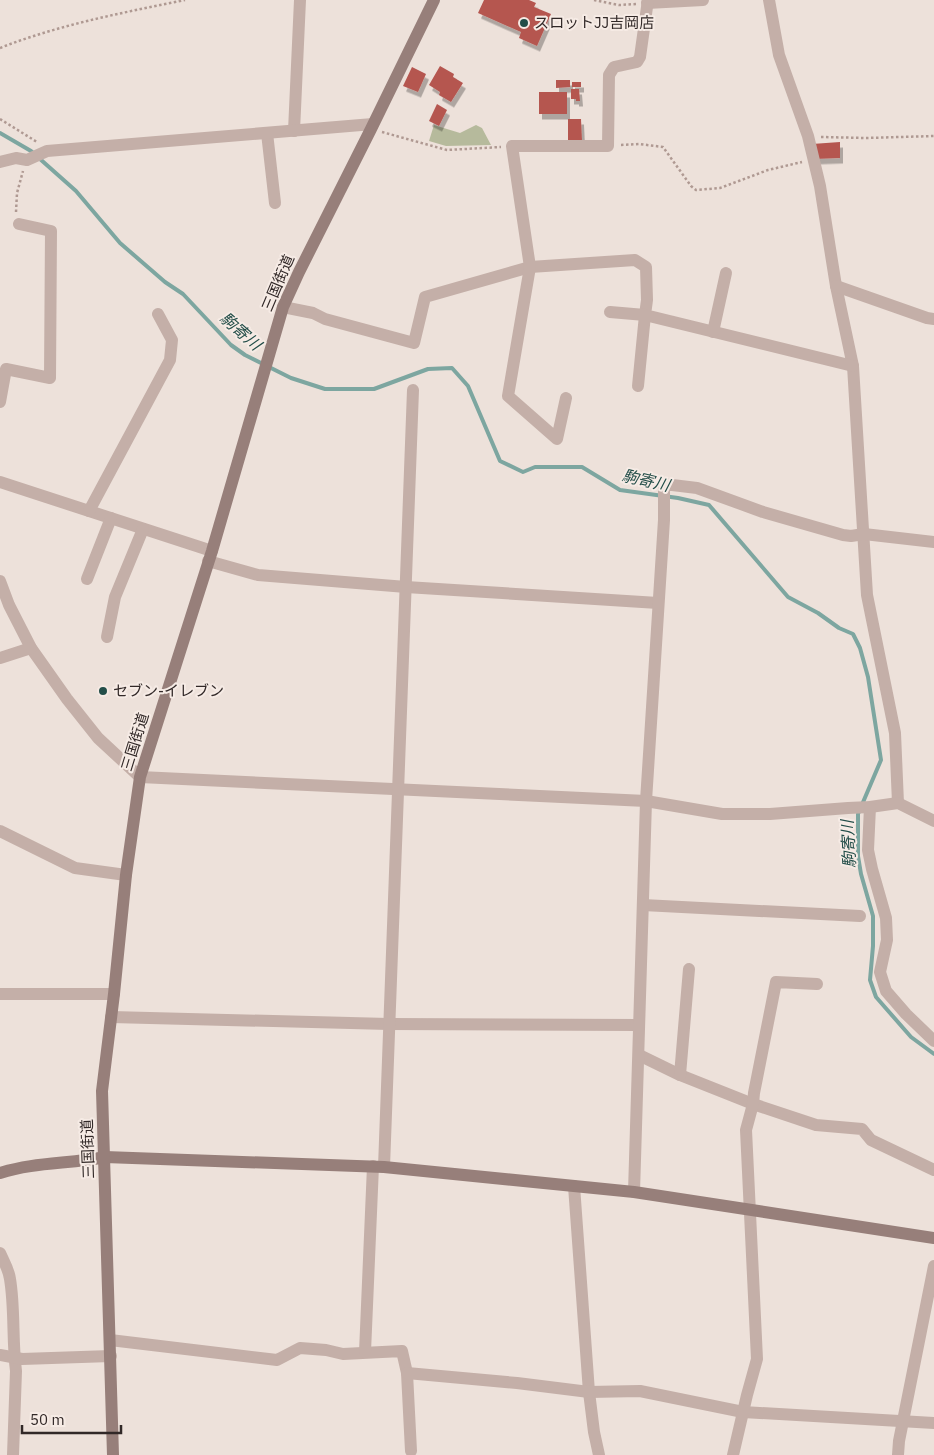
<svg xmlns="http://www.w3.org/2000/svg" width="934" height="1455" font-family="'IBM Plex Sans','Noto Sans JP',sans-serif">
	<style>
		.green { fill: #b6ba9c }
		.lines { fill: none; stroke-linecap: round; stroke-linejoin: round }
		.stream { stroke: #7da6a0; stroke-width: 4 }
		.building { fill: #b55650; filter: url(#shadow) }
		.path { stroke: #af9992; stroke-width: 2.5; stroke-dasharray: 2.5 2.5; stroke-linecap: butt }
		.street { stroke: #c4afa8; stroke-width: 12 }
		.secondary { stroke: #977f7a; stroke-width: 12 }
		.poi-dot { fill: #224d48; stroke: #f6ebe5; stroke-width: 2 }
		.labels { text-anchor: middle; stroke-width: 4; stroke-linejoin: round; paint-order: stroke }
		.poi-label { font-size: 15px; fill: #312827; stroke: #f6ebe5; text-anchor: start }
		.street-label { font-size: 15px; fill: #312827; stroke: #f6ebe5 }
		.water-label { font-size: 16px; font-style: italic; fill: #224d48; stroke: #f6ebe5 }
	</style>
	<defs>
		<filter id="shadow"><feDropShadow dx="3" dy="5.5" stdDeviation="0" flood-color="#0004"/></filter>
	</defs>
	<rect width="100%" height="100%" fill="#ede1da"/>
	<!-- green -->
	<polygon class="green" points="434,125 460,133 476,125 482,128 491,145 446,146 429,141"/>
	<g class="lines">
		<!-- stream -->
		<polyline class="stream" points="0,133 31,151 76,191 120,243 165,282 183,294 231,345 245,355 291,378 325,389 374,389 428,369 452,368 468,386 500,461 523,472 535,467 582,467 620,490 678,498 709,505 788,597 818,613 839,628 853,634 860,648 868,677 881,760 858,814 858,856 861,874 873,916 873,946 870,980 876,997 911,1037 934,1054"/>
	</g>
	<!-- building -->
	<g class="building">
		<polygon points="484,0 529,0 536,3 534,7 551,14 537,46 519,38 521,32 478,13"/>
		<polygon points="440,66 454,74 453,77 463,83 451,102 439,95 440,92 429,85"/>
		<polygon points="412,67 426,74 418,92 403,86"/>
		<polygon points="556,80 570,80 570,87 556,88"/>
		<rect x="572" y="82" width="9" height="5"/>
		<polygon points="571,89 579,89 580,101 576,101 576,99 571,99"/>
		<rect x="539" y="92" width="28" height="22"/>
		<polygon points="437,104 447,110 439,126 429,121"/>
		<polygon points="568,119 581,119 582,141 568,141"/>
		<polygon points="840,142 840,158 813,159 812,144"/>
	</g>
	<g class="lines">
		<!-- path -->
		<g class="path">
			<polyline points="594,0 619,5 636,4"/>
			<path d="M0,48C61,24 122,13 185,0"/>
			<polyline points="0,119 37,142"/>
			<polyline points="382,132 447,150 501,147"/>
			<polyline points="821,137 866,138 934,136"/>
			<polyline points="621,145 639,144 663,147 691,186 696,190 720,188 768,170 802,162"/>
			<polyline points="16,212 17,193 23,171"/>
		</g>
		<!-- street -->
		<g class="street">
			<polyline points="769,0 779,55 808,136 820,186 836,286 853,366 867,595 895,733 898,803"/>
			<polyline points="647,3 703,0"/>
			<polyline points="294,131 300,0"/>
			<polyline points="267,133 275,203"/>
			<polyline points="0,162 16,158 27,160 47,151 373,124"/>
			<polyline points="836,286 927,318 934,319"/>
			<polyline points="283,307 313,313 325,319 414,343 425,297 530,267 635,260 646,267 647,300 645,315 853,366"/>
			<polyline points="610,312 645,315 638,386"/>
			<polyline points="713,332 726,273"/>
			<polyline points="566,398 557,439 508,396 530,267 512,146 608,146 609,75 614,67 637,62 640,57 648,0"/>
			<polyline points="0,402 6,369 50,378 51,231 19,224"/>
			<polyline points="0,482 212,551"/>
			<polyline points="89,511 170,360 172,340 158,314"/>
			<polyline points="208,561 258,575 406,587 658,603"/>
			<polyline points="87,579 111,518"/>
			<polyline points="0,581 9,605 31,648 67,699 98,738 140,777 646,801 722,814 770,814 848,808 870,807 898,803 934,821"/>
			<polyline points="107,637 115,597 143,529"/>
			<polyline points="0,658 31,648"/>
			<polyline points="870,807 868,850 872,869 886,918 887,940 880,972 886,991 906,1014 934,1041"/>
			<polyline points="0,831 75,868 126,875"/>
			<polyline points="643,905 860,916"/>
			<polyline points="0,994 114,994"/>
			<polyline points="111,1017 389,1024 638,1025"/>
			<polyline points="639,1055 680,1075 753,1104 816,1125 862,1129 871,1140 934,1170"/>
			<polyline points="680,1075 689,969"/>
			<polyline points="384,1167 413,390"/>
			<polyline points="574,1186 589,1392 594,1432 599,1455"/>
			<polyline points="634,1192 646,801 664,520 664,484 697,488 763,512 843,535 851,536 864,534 934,542"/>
			<path d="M0,1253C4,1262 9,1270 10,1279C15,1309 12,1340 16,1371L13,1455"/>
			<polyline points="110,1340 277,1360 300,1348 326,1350 343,1354 402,1351 407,1373 411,1451"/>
			<polyline points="365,1352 373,1166"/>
			<polyline points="0,1355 22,1359 111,1356"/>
			<polyline points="407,1373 517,1383 589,1392 640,1391 743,1412 934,1423"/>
			<polyline points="733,1455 747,1395 757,1359 746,1130 753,1104 754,1093 776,982 817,984"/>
			<polyline points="898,1455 899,1441 934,1266"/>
		</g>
		<!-- secondary -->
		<g class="secondary">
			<path d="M0,1173C34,1162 70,1164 105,1157L384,1167L634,1192L934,1238"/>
			<polyline points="113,1455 102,1091 114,994 126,875 140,777 212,551 283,307 299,272 371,129 434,0"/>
		</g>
	</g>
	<!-- markers -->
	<g class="poi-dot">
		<circle cx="524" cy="23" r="5"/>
		<circle cx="103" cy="691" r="5"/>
	</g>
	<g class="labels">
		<!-- poi labels -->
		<g class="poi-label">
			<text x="534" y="28">スロットJJ吉岡店</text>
			<text x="113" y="696">セブン-イレブン</text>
		</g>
		<!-- street labels -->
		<g class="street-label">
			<text transform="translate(278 283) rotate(-67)" y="5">三国街道</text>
			<text transform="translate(135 742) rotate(-73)" y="5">三国街道</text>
			<text transform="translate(88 1149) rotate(-92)" y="5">三国街道</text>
		</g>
		<!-- water labels -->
		<g class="water-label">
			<text transform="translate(241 331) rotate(41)" y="6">駒寄川</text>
			<text transform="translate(646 480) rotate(13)" y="6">駒寄川</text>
			<text transform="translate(848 844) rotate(-93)" y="6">駒寄川</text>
		</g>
	</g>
	<!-- scale -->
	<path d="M22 1425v8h99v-8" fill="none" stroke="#312827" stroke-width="2.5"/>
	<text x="30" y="1425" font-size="15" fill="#312827" stroke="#f6ebe5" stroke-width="4" paint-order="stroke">50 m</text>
</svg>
